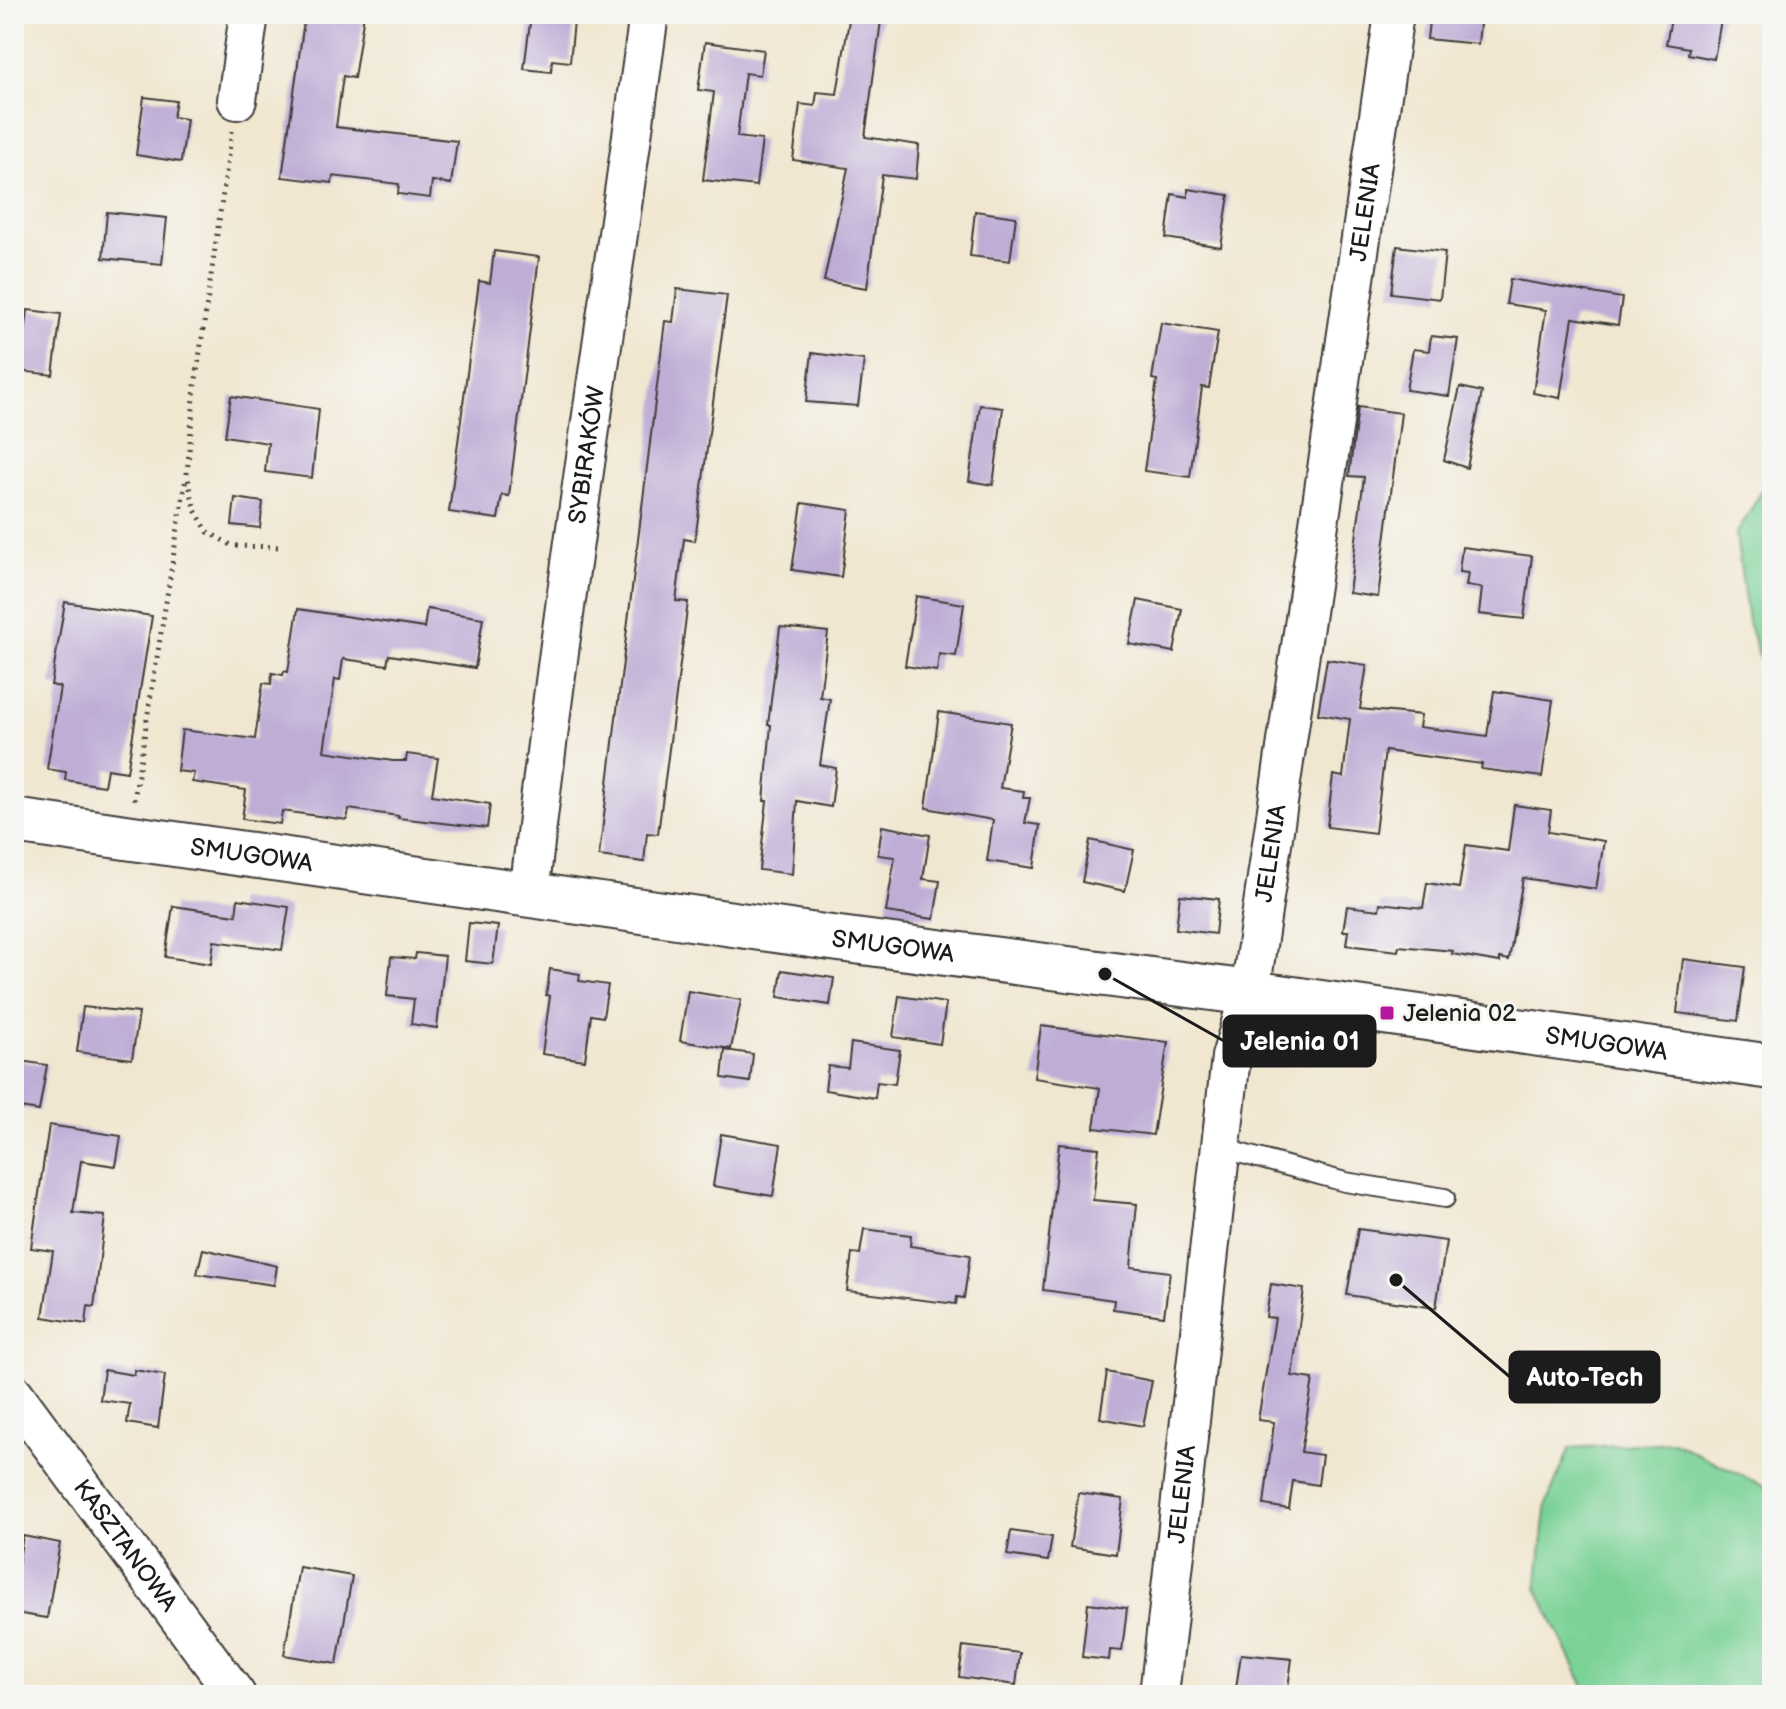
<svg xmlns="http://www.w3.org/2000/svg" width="1786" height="1709" font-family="'Balsamiq Sans',sans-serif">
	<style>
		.green { fill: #7ad297; stroke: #4b775a; stroke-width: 2 }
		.building { fill: #bfadd6 }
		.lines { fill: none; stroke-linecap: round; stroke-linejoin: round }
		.service-casing { stroke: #3c3a37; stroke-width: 22 }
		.minor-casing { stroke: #3c3a37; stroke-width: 42 }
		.tertiary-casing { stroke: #3c3a37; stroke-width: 48 }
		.path { stroke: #3c3a37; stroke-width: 5; stroke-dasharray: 2 6; stroke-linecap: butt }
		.service { stroke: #fff; stroke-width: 18 }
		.minor { stroke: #fff; stroke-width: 38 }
		.tertiary { stroke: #fff; stroke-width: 44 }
		.poi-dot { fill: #b5179e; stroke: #f6f6f2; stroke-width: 3 }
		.labels { text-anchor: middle; stroke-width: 6; stroke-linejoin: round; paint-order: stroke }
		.street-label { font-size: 24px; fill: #1c1c1c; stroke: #f6f6f2 }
		.poi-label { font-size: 24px; fill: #1c1c1c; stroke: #f6f6f2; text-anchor: start }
		.leader { fill: none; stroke: #1c1c1c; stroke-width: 3 }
		.callout-dot { fill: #1c1c1c; stroke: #f6f6f2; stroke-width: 3 }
		.callout { fill: #1c1c1c; stroke: #1c1c1c; stroke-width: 3 }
		.callout-label { font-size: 26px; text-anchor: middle; font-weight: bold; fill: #fff }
	</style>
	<rect width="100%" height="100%" fill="#f6f6f2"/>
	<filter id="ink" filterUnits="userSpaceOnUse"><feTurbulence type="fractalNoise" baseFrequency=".0125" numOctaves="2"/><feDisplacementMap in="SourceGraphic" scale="16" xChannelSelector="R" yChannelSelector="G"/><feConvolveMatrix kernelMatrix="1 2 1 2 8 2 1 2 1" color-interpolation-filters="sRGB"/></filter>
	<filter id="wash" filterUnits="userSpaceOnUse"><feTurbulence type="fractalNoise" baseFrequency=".006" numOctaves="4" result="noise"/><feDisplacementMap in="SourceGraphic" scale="32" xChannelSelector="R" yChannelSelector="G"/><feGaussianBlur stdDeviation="1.8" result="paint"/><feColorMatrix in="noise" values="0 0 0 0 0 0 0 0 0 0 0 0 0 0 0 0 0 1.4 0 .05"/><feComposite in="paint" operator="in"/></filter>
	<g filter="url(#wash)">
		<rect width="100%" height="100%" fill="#f1e7d1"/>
		<!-- green -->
		<g class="green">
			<polygon points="1772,478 1772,695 1748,622 1736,535 1767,482"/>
			<polygon points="1673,1442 1772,1490 1772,1695 1588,1695 1537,1588 1547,1502 1570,1448"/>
		</g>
		<g id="blocks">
			<!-- building -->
			<g class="building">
				<polygon points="305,14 364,14 354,78 343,76 336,127 457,141 451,184 432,181 430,198 398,194 399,184 333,176 332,183 282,177"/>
				<polygon points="850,14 882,14 865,137 919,145 916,179 882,175 867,288 824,281 848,168 793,160 800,104 815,106 817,92 837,94"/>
				<polygon points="1430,14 1481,14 1478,44 1427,39"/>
				<polygon points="1672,14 1722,14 1714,59 1688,54 1689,48 1666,44"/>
				<polygon points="531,15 574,21 570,62 552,60 551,72 524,69"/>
				<polygon points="705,42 764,50 760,75 745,73 737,137 762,140 756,186 703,180 714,92 698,90"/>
				<polygon points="144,97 176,101 173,117 187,119 181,162 136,155"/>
				<polygon points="1188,189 1229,195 1221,247 1166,238 1172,194 1188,197"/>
				<polygon points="975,211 1016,217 1010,261 970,256"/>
				<polygon points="107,212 167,218 162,264 103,258"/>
				<polygon points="1397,246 1445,252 1440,299 1391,293"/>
				<polygon points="494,251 539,257 509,496 502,495 498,519 449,512 479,281 490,283"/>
				<polygon points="1510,279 1622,298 1618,325 1573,318 1560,398 1533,393 1546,310 1506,304"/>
				<polygon points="677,289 727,295 695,541 684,539 676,601 688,602 658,834 647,833 644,862 599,856 665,321 673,322"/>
				<polygon points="28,310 61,314 53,375 20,371"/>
				<polygon points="1161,323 1218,332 1209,388 1202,387 1190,477 1144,471 1157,380 1152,379"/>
				<polygon points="1431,336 1458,339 1449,396 1406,390 1413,349 1429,351"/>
				<polygon points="812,353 864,360 858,406 806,402"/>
				<polygon points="1460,387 1482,392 1467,468 1444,460"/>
				<polygon points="231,396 319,409 312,478 265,472 268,443 225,436"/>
				<polygon points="980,405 1003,408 993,485 969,481"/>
				<polygon points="1358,407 1401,413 1378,597 1349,593 1364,477 1349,476"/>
				<polygon points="235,498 263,502 260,528 232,525"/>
				<polygon points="802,503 850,510 841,577 792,570"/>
				<polygon points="1462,547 1532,556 1524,619 1479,614 1482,588 1466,586 1468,573 1459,572"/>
				<polygon points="916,596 964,604 956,656 939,654 937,671 905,666"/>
				<polygon points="1138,600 1182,609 1174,652 1129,644"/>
				<polygon points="65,602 152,616 127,772 107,769 104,786 65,780 66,772 47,769 60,687 51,685"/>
				<polygon points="298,609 424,628 427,609 483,618 475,668 389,655 387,665 343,659 340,680 335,679 324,751 393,761 406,761 407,754 438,758 432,795 490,804 487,828 398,818 399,816 349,809 347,820 282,811 280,824 242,819 246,790 192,782 194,773 177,771 182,730 255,739 263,683 271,684 272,673 283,675 284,671 288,672"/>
				<polygon points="780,627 828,632 820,697 830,699 820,765 836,768 831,807 797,801 792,874 759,870 767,801 764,801 771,725 768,725"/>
				<polygon points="1327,659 1367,665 1360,709 1421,715 1419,727 1487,736 1494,691 1553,700 1542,777 1481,769 1482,764 1385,751 1375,833 1327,827 1333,775 1343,777 1350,719 1318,714"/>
				<polygon points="939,712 1011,723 1000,788 1024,791 1023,798 1030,798 1025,823 1040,825 1034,868 987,861 993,820 926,808"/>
				<polygon points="1514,805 1551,810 1548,832 1604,841 1596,889 1523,878 1509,960 1500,958 1500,962 1452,954 1453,951 1399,946 1398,951 1346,945 1348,931 1343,931 1347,906 1379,910 1380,903 1423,908 1427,883 1459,888 1466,845 1508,851"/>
				<polygon points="882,826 930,835 923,879 940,881 934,919 886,912 895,857 878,855"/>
				<polygon points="1090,840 1134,850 1125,891 1082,882"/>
				<polygon points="1180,895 1219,899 1215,934 1176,929"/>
				<polygon points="238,899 289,907 282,950 214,941 211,964 165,957 173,906 236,915"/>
				<polygon points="469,923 498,926 493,964 465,961"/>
				<polygon points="416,953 445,956 437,1028 411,1024 414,999 387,996 391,957 415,959"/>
				<polygon points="1683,959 1745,967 1738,1021 1677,1013"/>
				<polygon points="550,969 580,974 579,981 608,985 603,1017 591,1015 585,1060 542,1054 550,996 546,995"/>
				<polygon points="782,970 834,978 830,1005 778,997"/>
				<polygon points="688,991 741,1000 731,1049 680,1041"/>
				<polygon points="899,996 946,1003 940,1044 893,1037"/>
				<polygon points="83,1007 139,1013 132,1059 77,1052"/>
				<polygon points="1041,1026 1168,1042 1153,1135 1094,1128 1100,1088 1034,1078"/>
				<polygon points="851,1043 900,1050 895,1084 877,1082 875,1098 825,1090 828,1066 848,1068"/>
				<polygon points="725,1050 753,1054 750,1082 722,1078"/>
				<polygon points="14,1060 47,1065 39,1111 14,1107"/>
				<polygon points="49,1125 121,1136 116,1166 81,1161 73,1213 105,1216 94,1307 88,1306 86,1324 43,1317 53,1251 31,1248"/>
				<polygon points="721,1134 781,1144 773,1196 713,1186"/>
				<polygon points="1059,1144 1099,1148 1093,1200 1137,1204 1131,1267 1170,1272 1164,1316 1113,1309 1114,1300 1043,1290"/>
				<polygon points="864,1229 911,1235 910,1246 970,1255 964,1298 957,1297 956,1304 847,1291 852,1253 860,1254"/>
				<polygon points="1358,1229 1446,1241 1436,1308 1347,1295"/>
				<polygon points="203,1249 277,1266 274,1285 197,1274"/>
				<polygon points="1271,1284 1304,1289 1292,1376 1313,1379 1301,1452 1322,1455 1318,1485 1293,1481 1289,1509 1264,1505 1274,1422 1258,1420 1275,1318 1266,1317"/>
				<polygon points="104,1370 134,1375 134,1370 165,1375 158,1428 127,1423 130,1404 100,1400"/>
				<polygon points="1107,1372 1152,1381 1143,1426 1100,1418"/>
				<polygon points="1078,1493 1123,1499 1116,1554 1070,1547"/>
				<polygon points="1011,1531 1052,1537 1048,1561 1007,1555"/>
				<polygon points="23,1536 60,1543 47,1618 14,1613 14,1587"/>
				<polygon points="299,1567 352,1576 337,1664 284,1655"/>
				<polygon points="1088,1603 1127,1608 1122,1651 1110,1650 1109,1660 1082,1657"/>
				<polygon points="963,1646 1020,1653 1016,1685 959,1677"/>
				<polygon points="1241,1654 1292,1659 1287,1695 1235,1695"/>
			</g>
		</g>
	</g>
	<g filter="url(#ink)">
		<use href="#blocks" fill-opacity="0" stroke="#3c3a37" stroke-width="2"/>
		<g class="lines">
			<!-- service casing -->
			<g class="service-casing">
				<polyline id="service" points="1221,1148 1345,1182 1445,1198"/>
			</g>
			<!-- minor casing -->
			<g class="minor-casing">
				<g id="minor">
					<polyline points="237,100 249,14"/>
					<path id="s1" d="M529,895C562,600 609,308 649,14"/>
					<path id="s2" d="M14,1394L236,1695"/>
					<path id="s3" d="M1159,1695L1231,1057L1250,993L1394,14"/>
				</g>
			</g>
			<!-- tertiary casing -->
			<g class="tertiary-casing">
				<g id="tertiary">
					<path id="s4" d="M14,821L824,937L1250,993L1772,1067"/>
				</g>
			</g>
			<!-- path -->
			<g class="path">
				<polyline points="232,131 195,386 187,474 195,510 208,532 233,546 283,547"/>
				<polyline points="134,800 186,478"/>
			</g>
			<!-- service -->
			<use href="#service" class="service"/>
			<!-- minor -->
			<use href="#minor" class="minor"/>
			<!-- tertiary -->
			<use href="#tertiary" class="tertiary"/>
		</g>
	</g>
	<!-- markers -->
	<rect class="poi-dot" x="1379" y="1005" width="16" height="16" rx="4"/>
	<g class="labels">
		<!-- street labels -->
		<g class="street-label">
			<text dy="8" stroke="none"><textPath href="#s3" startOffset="1498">JELENIA</textPath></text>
			<text dy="8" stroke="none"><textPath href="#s1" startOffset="444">SYBIRAKÓW</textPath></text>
			<text dy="8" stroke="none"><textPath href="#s4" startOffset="240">SMUGOWA</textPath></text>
			<text dy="8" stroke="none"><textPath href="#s3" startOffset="850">JELENIA</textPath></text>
			<text dy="8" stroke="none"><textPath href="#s4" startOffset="888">SMUGOWA</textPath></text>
			<text dy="8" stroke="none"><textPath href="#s4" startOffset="1608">SMUGOWA</textPath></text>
			<text dy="8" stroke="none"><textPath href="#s3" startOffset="202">JELENIA</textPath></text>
			<text dy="8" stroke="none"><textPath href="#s2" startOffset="188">KASZTANOWA</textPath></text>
		</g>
		<!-- poi labels -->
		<g class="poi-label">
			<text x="1403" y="1021">Jelenia 02</text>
		</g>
	</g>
	<!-- callouts -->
	<path class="leader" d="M1105 974L1224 1041M1396 1280L1510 1377"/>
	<g class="callout-dot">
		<circle cx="1105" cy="974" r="8"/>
		<circle cx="1396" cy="1280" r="8"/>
	</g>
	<g class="callout">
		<rect x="1224" y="1016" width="151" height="50" rx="8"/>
		<rect x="1510" y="1352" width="149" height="50" rx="8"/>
	</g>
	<g class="callout-label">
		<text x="1300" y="1050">Jelenia 01</text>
		<text x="1585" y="1386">Auto-Tech</text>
	</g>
	<!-- margin -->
	<rect width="1786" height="1709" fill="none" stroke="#f6f6f2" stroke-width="48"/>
</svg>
